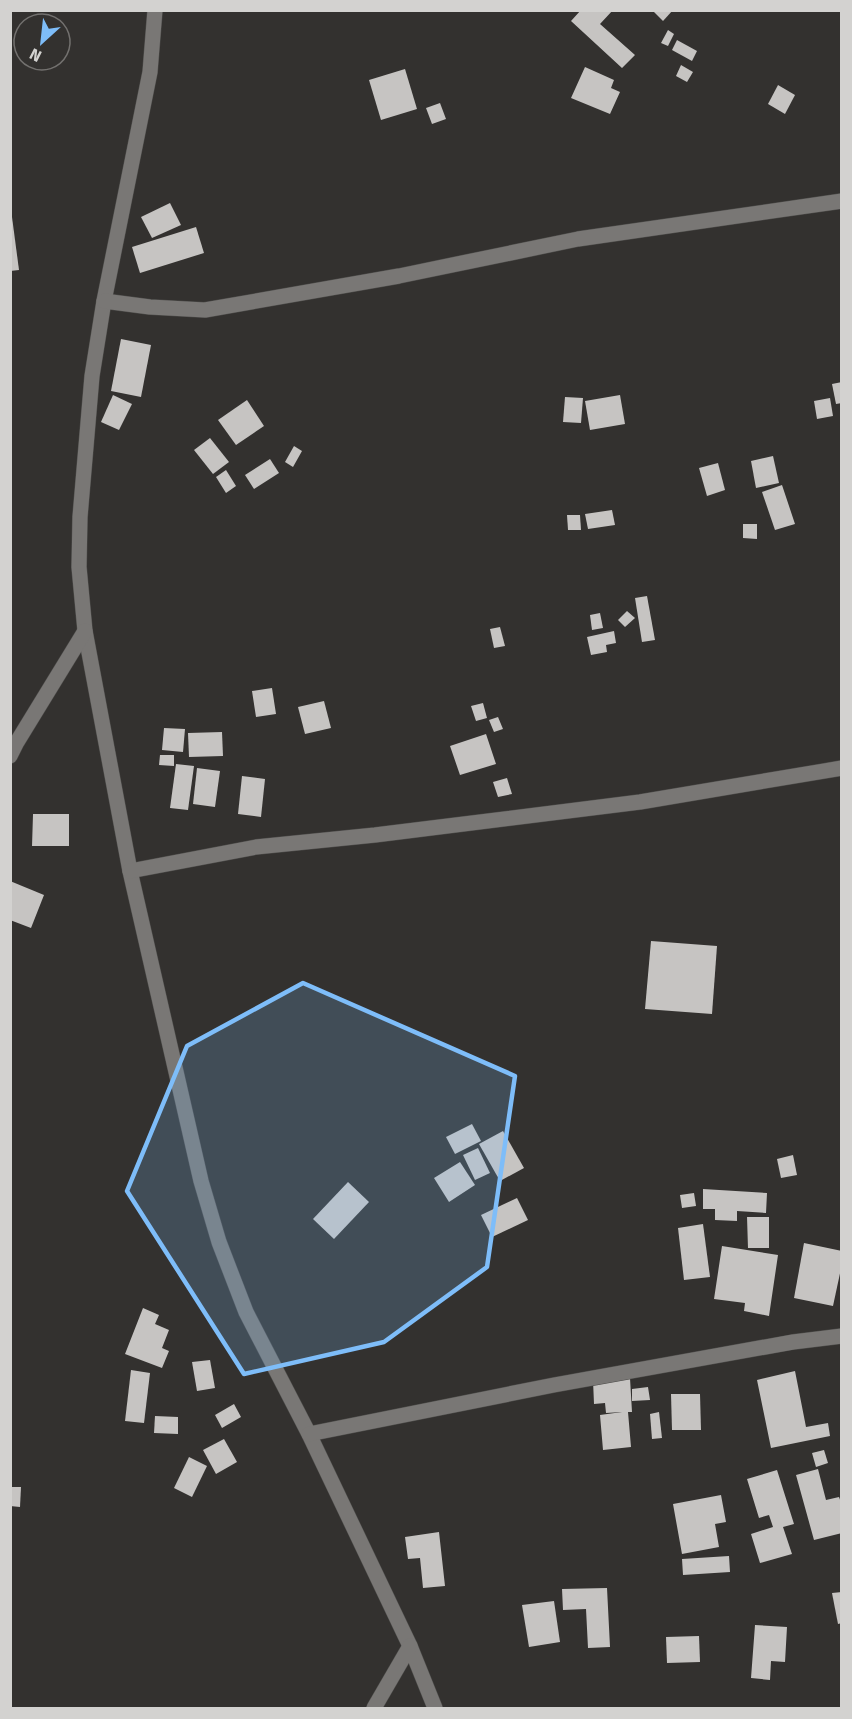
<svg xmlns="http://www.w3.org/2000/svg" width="852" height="1719" font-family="'Fira Sans',sans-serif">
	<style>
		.building { fill: #c6c4c2 }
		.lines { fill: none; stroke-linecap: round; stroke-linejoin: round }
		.minor-casing { stroke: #4e4d4b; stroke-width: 16 }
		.minor { stroke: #797775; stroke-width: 15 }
		.marked { fill: #7ebdf9; fill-opacity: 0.2; stroke: #7ebdf9; stroke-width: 4.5; stroke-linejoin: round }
	</style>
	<rect width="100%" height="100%" fill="#33312f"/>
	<!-- building -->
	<g class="building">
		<polygon points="581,10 613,10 600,24 635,55 622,68 571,21"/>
		<polygon points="652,10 673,10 663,21"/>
		<polygon points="668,30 674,34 668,46 661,43"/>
		<polygon points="677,40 697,51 692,61 672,50"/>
		<polygon points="681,65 693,72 687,82 676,76"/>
		<polygon points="585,67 614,80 611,88 620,92 610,114 571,98"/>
		<polygon points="405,69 417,109 381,120 369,80"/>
		<polygon points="778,85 795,95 785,114 768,104"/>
		<polygon points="440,103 446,119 432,124 426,108"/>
		<polygon points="170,203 181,225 152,238 141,217"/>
		<polygon points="10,217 12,217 19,270 10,271"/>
		<polygon points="196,227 204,253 140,273 132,247"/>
		<polygon points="121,339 151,345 141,397 111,391"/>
		<polygon points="842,382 842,403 836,404 832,384"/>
		<polygon points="113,395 132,404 119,430 101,422"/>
		<polygon points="620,395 625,424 590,430 585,401"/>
		<polygon points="565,397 583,398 581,423 563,422"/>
		<polygon points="830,398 833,416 817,419 814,401"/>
		<polygon points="247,400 264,426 236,445 218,420"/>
		<polygon points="210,438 229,462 213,474 194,450"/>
		<polygon points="294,446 302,451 293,467 285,462"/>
		<polygon points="773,456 779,483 756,488 751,461"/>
		<polygon points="270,459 279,473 254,489 245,475"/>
		<polygon points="718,463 725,490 707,496 699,468"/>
		<polygon points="226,470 236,486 226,493 216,477"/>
		<polygon points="782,485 795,524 775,530 762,492"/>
		<polygon points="612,510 615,525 588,529 585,514"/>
		<polygon points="567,515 580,515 581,530 568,530"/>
		<polygon points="743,524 757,524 757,539 743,538"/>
		<polygon points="647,596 655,640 642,642 635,598"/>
		<polygon points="627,611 635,618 625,627 618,620"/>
		<polygon points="600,613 603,628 592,630 590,615"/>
		<polygon points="500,627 505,646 494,648 490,629"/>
		<polygon points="614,631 616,643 606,645 607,652 591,655 587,637"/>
		<polygon points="272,688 276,714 256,717 252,691"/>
		<polygon points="324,701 331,728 305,734 298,707"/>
		<polygon points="483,703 487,718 476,721 471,706"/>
		<polygon points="498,717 503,729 494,732 489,720"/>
		<polygon points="164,728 185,729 183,752 162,750"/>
		<polygon points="222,732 223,756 189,757 188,733"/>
		<polygon points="486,734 496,764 460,775 450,746"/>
		<polygon points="160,755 174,755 174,766 159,765"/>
		<polygon points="176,764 194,766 188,810 170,808"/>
		<polygon points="197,768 220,771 215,807 193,804"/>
		<polygon points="242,776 265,779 261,817 238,814"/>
		<polygon points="507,778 512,794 498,797 493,782"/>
		<polygon points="33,814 69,814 69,846 32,846"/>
		<polygon points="10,881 44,895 31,928 10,920"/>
		<polygon points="651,941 717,946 712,1014 645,1009"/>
		<polygon points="472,1124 481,1141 455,1154 446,1137"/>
		<polygon points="503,1131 524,1168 500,1181 479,1144"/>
		<polygon points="478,1148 490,1173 475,1180 463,1155"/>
		<polygon points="793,1155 797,1175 781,1178 777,1159"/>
		<polygon points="460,1162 475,1185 449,1202 434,1178"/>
		<polygon points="348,1182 369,1202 334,1239 313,1219"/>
		<polygon points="703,1189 767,1193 766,1213 737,1211 737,1221 715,1220 715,1209 703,1209"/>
		<polygon points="694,1193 696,1206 682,1208 680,1195"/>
		<polygon points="517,1198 528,1220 492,1237 481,1215"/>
		<polygon points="747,1217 769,1217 769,1248 748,1248"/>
		<polygon points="703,1224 710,1277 684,1280 678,1228"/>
		<polygon points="804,1243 842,1251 842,1264 833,1306 794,1298"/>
		<polygon points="722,1246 778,1255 769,1316 744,1311 745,1303 714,1299"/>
		<polygon points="143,1308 159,1315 155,1324 169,1330 162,1348 169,1351 162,1368 125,1354"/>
		<polygon points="210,1360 215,1388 197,1391 192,1362"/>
		<polygon points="131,1370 150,1373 144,1423 125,1421"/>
		<polygon points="795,1371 806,1427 828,1423 830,1436 771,1448 757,1380"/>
		<polygon points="630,1378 632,1412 628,1412 631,1447 603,1450 600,1415 622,1412 606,1413 605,1403 594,1404 593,1380"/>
		<polygon points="648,1387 650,1400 632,1401 632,1389"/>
		<polygon points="671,1394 700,1394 701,1430 672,1430"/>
		<polygon points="234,1404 241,1417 222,1428 215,1415"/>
		<polygon points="659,1412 662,1438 652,1439 650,1414"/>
		<polygon points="155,1416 178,1417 178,1434 154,1433"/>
		<polygon points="224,1439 237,1462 216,1474 203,1450"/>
		<polygon points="824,1450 828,1463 816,1467 812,1453"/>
		<polygon points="189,1457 207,1466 192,1497 174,1488"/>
		<polygon points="818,1469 826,1500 839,1497 842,1505 842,1533 814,1540 796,1475"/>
		<polygon points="777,1470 794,1524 783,1527 792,1554 760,1563 751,1534 773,1527 769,1515 759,1518 747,1479"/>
		<polygon points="10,1487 21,1487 20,1507 10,1506"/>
		<polygon points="721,1495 726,1522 715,1524 719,1547 682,1554 673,1504"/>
		<polygon points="439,1532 445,1586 423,1588 420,1558 408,1559 405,1537"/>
		<polygon points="729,1556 730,1572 683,1575 682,1559"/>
		<polygon points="607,1588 610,1647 588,1648 586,1609 563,1610 562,1589"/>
		<polygon points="842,1592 842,1623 838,1624 832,1593"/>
		<polygon points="554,1601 560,1642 529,1647 522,1605"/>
		<polygon points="755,1625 787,1627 785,1662 771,1661 770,1680 751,1678"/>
		<polygon points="699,1636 700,1662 667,1663 666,1637"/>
	</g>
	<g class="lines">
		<!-- minor casing -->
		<g class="minor-casing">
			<g id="minor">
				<polyline points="155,10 150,72 104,301 92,376 80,517 79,567 85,631 130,871 201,1181 219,1242 246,1312 309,1434 410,1646 435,1708"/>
				<polyline points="104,301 150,307 205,310 399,276 578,239 842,201"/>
				<polyline points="10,756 17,742 85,631"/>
				<polyline points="130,871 256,847 375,835 640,802 842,768"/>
				<polyline points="309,1434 554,1385 793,1342 842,1336"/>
				<polyline points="374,1708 410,1646"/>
			</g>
		</g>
		<!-- minor -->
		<use href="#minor" class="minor"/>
	</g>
	<!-- marked area -->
	<path class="marked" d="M303,983L515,1076L487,1267L384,1342L244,1374L127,1191L187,1046Z"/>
	<!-- border -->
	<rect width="852" height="1719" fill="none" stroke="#d3d2d0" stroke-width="24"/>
	<!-- north arrow -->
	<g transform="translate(42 42) rotate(207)"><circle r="28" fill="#33312f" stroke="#73716f" stroke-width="1.5"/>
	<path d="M0-4.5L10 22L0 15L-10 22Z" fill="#7ebdf9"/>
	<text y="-9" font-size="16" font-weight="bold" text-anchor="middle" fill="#d3d2d0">N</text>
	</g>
</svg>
